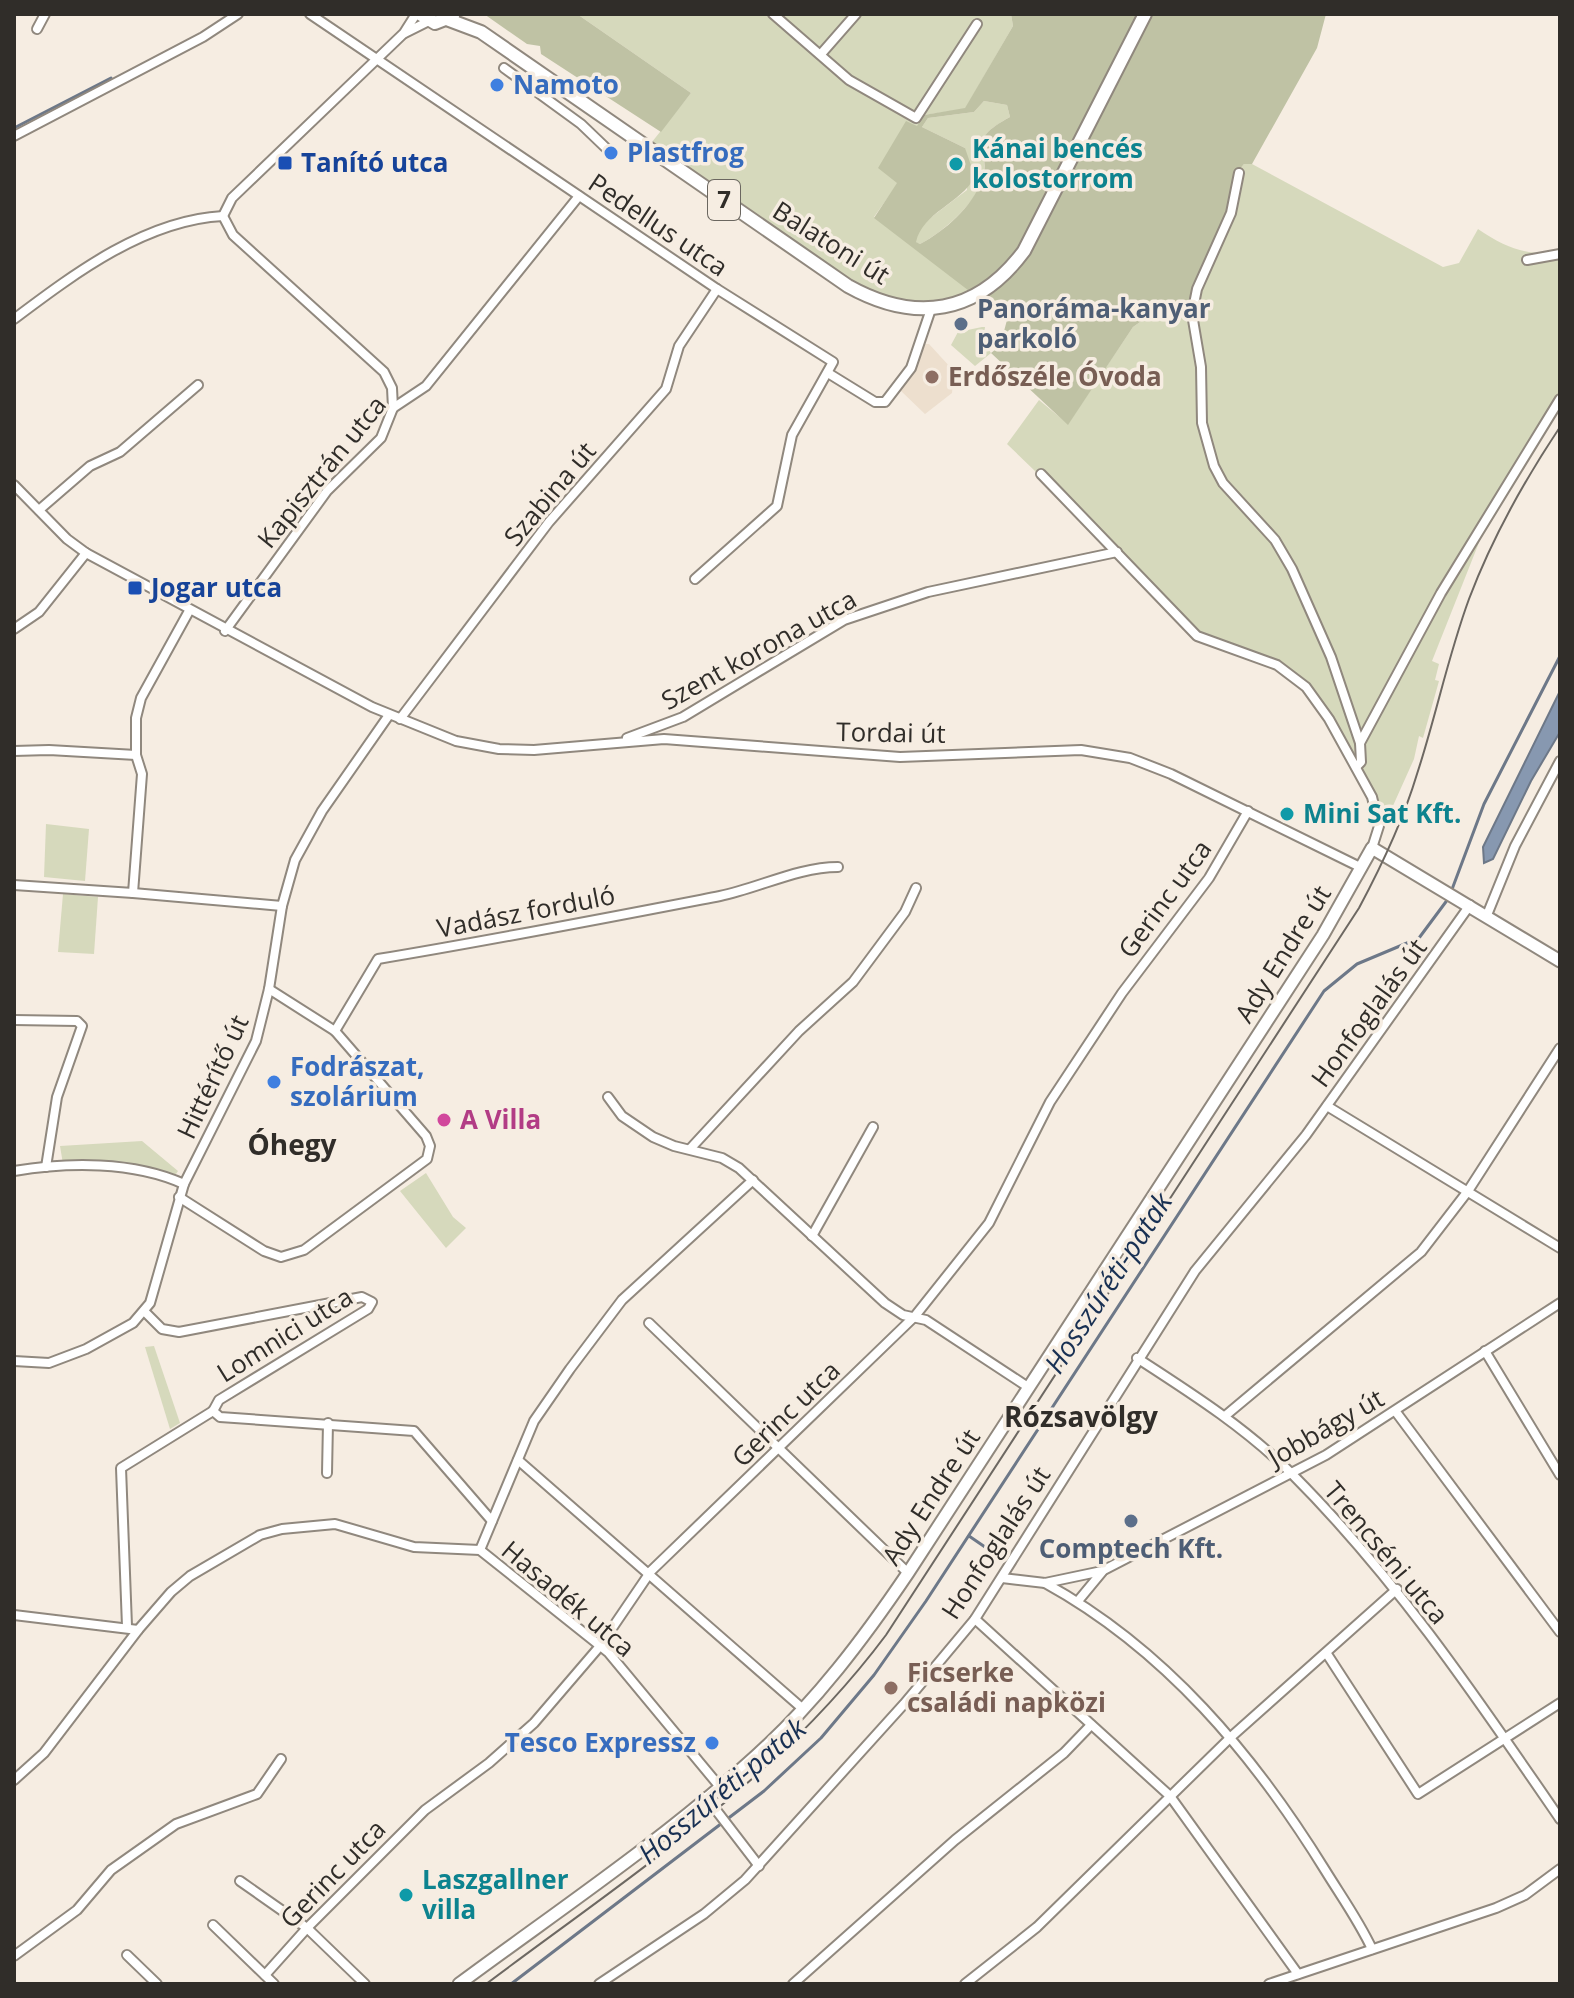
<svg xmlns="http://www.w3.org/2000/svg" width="1574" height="1998" font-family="'Open Sans',sans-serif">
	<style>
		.built { fill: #eddfce }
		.green { fill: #d6d9bc }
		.forest { fill: #bfc2a4; fill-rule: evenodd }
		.water { fill: #8798b0; stroke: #6d7888; stroke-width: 2 }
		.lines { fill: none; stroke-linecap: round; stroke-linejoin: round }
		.stream { stroke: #6d7888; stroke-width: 3 }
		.street-casing { stroke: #90887e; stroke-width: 12 }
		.secondary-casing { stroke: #90887e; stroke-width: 15 }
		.primary-casing { stroke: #90887e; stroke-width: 16 }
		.street { stroke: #fff; stroke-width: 8 }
		.secondary { stroke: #fff; stroke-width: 11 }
		.primary { stroke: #fff; stroke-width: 12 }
		.tram { stroke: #6d6862; stroke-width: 2 }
		.shop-dot { fill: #3f7fe0; stroke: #f6ede2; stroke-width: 3 }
		.transit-dot { fill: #1a4fb4; stroke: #f6ede2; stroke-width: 3 }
		.culture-dot { fill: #0f9aa8; stroke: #f6ede2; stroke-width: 3 }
		.service-dot { fill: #5c6f8a; stroke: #f6ede2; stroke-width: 3 }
		.education-dot { fill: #8d6e63; stroke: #f6ede2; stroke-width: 3 }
		.hotel-dot { fill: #d1479c; stroke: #f6ede2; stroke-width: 3 }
		.labels { text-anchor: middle; stroke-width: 7; stroke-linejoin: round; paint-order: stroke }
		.shield { fill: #f6ede2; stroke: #6b6760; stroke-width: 2 }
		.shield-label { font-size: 24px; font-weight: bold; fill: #302d29 }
		.shop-label { font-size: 26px; font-weight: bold; fill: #366cbe; stroke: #f6ede2; text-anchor: start }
		.culture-label { font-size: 26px; font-weight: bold; fill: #0d838f; stroke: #f6ede2; text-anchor: start }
		.transit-label { font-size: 26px; font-weight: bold; fill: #164399; stroke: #f6ede2; text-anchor: start }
		.street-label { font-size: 26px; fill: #302d29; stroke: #f6ede2 }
		.service-label { font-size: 26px; font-weight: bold; fill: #4e5e75; stroke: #f6ede2; text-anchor: start }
		.education-label { font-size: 26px; font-weight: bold; fill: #785e54; stroke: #f6ede2; text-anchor: start }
		.hotel-label { font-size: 26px; font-weight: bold; fill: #b23c85; stroke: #f6ede2; text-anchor: start }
		.neighbourhood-label { font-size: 28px; font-weight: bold; fill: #302d29; stroke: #f6ede2 }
		.water-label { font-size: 28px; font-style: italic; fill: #183053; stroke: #f6ede2 }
	</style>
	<rect width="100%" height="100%" fill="#f6ede2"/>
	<!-- built -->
	<polygon class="built" points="924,344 929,344 951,368 953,382 952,393 925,414 900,390 916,370"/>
	<!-- green -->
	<g class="green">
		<polygon points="577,14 1011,14 1013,26 965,109 924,115 898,183 874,217 978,294 945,308 872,299 648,147 691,93"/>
		<path d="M984,101L1007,105L1010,117C968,140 990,142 983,177C978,202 942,233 920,244L915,242L921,225L967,190L965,148L922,127L928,118L974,112Z"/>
		<path d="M1244,164H1252L1443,267L1459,263L1478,229C1506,248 1526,256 1560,252V408L1482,535L1432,661L1439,664L1435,680L1439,681L1423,738L1419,736L1414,759L1383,828L1379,826L1376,807L1329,719L1295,677L1197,636L1118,551L1007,444L1039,400L1068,424L1133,327L1150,315L1190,303L1239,170Z"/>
		<polygon points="982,327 985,327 983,342 991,353 975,366 951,345 958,332"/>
		<polygon points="46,824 89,829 85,881 44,877"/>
		<polygon points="63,894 98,897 94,954 58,952"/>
		<polygon points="142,1141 178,1171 174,1177 150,1168 63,1164 60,1146"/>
		<polygon points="426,1173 453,1217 466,1228 446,1248 400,1191"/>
		<polygon points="154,1346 180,1423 170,1429 145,1347"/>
	</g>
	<!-- forest -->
	<g class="forest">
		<polygon points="484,14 577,14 691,93 661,132 541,54 540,46 527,44"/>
		<path d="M1011,14H1326L1317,48L1252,164H1244L1239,170L1229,212L1190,303L1150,315L1133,327L1068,425L991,353L1000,346L1007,320L874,218L897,183L878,168L906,121L917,126L924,115L965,108L1013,26ZM984,101L1007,105L1010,117C962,143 993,148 982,180C972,207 945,231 920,244L916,242C923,212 960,204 975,177L965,148L922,127L928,118L974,112Z"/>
	</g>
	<!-- water -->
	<polygon class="water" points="1560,691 1560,732 1531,781 1493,859 1484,863 1483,847"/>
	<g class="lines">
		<!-- stream -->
		<g class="stream">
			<polyline points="14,128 111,78"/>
			<polyline points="1451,892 1484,804 1560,656"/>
			<polyline points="969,1536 1001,1558"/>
			<polyline points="511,1984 764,1791 821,1738 874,1675 926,1601 1324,991 1357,964 1419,938 1448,899"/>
		</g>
		<!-- street casing -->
		<g class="street-casing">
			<g id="street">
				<polyline points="310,14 717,289 833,362 792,435 777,506 695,579"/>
				<polyline points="773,14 849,80 916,118 977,24"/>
				<polyline points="37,29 45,14"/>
				<polyline points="405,33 429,21"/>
				<polyline points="821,54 856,14"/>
				<polyline points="504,68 581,124 606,148"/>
				<polyline points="14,136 203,37 238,14"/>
				<polyline points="1239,173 1231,213 1197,289 1192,314 1201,367 1202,423 1214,466 1223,483 1275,540 1292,569 1331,657 1360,743"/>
				<polyline points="223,216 233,235 384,372 392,388 393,408 381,438 327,491 225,631"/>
				<polyline points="223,216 232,198 404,33 416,14"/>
				<polyline points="1527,260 1560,254"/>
				<path d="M14,319C74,274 145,220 223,216"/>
				<polyline points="828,373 875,402 885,402 911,368 931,309"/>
				<polyline points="393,408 426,386 579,196"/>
				<polyline points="1041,474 1197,636 1277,665 1306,687 1329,719 1372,797 1379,826 1372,848"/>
				<polyline points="14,485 67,539 86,553 372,707 456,741 499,749 534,750 664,739 900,757 1081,750 1130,758 1171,774 1362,868"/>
				<polyline points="39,510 90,466 120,452 198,385"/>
				<polyline points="14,629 39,612 86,553"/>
				<polyline points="400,719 549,522 666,389 679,346 717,289"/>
				<polyline points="627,738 683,717 844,620 928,592 1117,552"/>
				<polyline points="14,751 49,750 136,755"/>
				<polyline points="1356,767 1361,762 1360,743 1441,593 1560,399"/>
				<polyline points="14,885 133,893 142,774 136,755 136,718 141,698 189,611"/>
				<polyline points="133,893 282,906"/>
				<polyline points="1487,915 1515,846 1560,761"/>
				<polyline points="14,1020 77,1021 82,1026 57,1097 46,1167"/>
				<path d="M335,1031L378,959C493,940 606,918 720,896C759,888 798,867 838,867"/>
				<polyline points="608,1097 622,1116 653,1137 674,1146 722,1158 739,1168 885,1303 903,1315 926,1320 1028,1387"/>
				<polyline points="1327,1106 1560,1248"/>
				<polyline points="690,1149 799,1031 853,982 905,912 916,888"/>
				<path d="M14,1171C68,1162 133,1161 184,1184"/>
				<polyline points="179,1197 264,1251 281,1257 304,1250 427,1159 430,1146 426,1136 335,1031 269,989"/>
				<polyline points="812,1236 873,1127"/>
				<polyline points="144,1311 162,1329 179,1332 362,1297 372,1302 368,1309 219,1400 213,1411"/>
				<polyline points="649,1323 908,1573"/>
				<polyline points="1485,1351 1560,1475"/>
				<path d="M1137,1358C1191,1393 1246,1428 1292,1474C1396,1578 1477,1698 1560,1819"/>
				<polyline points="14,1361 49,1363 86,1349 133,1323 150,1303 184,1184 256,1041 269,989 282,906 295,860 322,811 389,715"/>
				<polyline points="213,1411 220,1417 414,1431 492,1521"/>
				<polyline points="1396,1412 1560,1632"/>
				<polyline points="1225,1416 1421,1252 1468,1191 1560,1048"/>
				<polyline points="518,1460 803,1709"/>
				<polyline points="327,1473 328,1423"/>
				<polyline points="480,1550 534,1421 570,1369 622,1300 753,1180"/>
				<polyline points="1002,1578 1045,1583 1102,1571 1326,1455 1560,1303"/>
				<path d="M1045,1583C1165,1649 1254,1755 1325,1870C1341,1896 1359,1921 1372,1949"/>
				<polyline points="1078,1601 1102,1572"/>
				<polyline points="14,1615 138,1630 44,1753 14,1780"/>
				<polyline points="975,1619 1170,1796 1298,1974"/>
				<polyline points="127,1626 121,1468 213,1411"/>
				<polyline points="138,1630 171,1592 190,1576 260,1535 282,1529 335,1524 414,1547 480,1550 608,1652 720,1787"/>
				<polyline points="1327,1654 1418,1794 1560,1703"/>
				<polyline points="706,1797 759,1866"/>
				<polyline points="240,1881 307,1928 365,1984"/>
				<polyline points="213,1925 274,1984"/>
				<polyline points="127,1955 157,1984"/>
				<polyline points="14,1956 77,1910 111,1870 176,1824 257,1794 281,1759"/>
				<polyline points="265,1975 307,1928 425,1810 489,1763 534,1723 600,1646 651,1571 915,1316 989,1223 1050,1102 1122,993 1209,878 1248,811"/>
				<polyline points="599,1984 704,1914 745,1880 904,1704 975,1619 1195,1271 1306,1135 1470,905"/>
				<polyline points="793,1984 955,1840 1064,1753 1091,1725"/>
				<polyline points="965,1984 1037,1927 1232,1736 1397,1589"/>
				<polyline points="1269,1984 1496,1908 1525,1895 1560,1869"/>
			</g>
		</g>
		<!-- secondary casing -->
		<g class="secondary-casing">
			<path id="secondary" d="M459,1984C559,1910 665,1839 757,1755C816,1702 864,1638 908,1573L1323,935L1372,848L1560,961"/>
		</g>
		<!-- primary casing -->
		<g class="primary-casing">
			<g id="primary">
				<polyline points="420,14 435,23 453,16"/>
				<path d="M449,20L481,32L848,286C916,324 977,314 1024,251L1145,14"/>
			</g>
		</g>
		<!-- street -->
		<use href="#street" class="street"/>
		<!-- secondary -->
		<use href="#secondary" class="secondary"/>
		<!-- primary -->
		<use href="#primary" class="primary"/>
		<!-- tram -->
		<path class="tram" d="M486,1984C630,1876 777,1781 886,1635L1359,908C1382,865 1403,821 1417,774C1436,716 1448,656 1469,599C1492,538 1524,481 1560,427"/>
	</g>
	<!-- markers -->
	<g class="shop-dot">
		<circle cx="497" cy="85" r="8"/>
		<circle cx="611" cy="153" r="8"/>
		<circle cx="274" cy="1082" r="8"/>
		<circle cx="712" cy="1743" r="8"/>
	</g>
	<g class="transit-dot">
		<rect x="277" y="155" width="16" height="16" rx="4"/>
		<rect x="127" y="580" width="16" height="16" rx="4"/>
	</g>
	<g class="culture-dot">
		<circle cx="956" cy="164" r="8"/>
		<circle cx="1287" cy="814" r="8"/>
		<circle cx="406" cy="1895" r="8"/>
	</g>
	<g class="service-dot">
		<circle cx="961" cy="324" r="8"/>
		<circle cx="1131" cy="1521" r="8"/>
	</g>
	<g class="education-dot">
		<circle cx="932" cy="377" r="8"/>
		<circle cx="891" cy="1688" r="8"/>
	</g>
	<circle class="hotel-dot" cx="444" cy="1120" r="8"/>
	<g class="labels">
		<!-- shield labels -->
		<rect class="shield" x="708" y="180" width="32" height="40" rx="6"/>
		<g class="shield-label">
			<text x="724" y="208">7</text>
		</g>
		<!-- shop labels -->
		<g class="shop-label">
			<text x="513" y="94">Namoto</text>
			<text x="627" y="162">Plastfrog</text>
			<text x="290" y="1076">Fodrászat,<tspan x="290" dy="30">szolárium</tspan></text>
			<text x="696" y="1752" text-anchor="end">Tesco Expressz</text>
		</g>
		<!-- culture labels -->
		<g class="culture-label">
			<text x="972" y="158">Kánai bencés<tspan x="972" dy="30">kolostorrom</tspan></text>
			<text x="1303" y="823">Mini Sat Kft.</text>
			<text x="422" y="1889">Laszgallner<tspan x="422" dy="30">villa</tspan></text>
		</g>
		<!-- transit labels -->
		<g class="transit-label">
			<text x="301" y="172">Tanító utca</text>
			<text x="151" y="597">Jogar utca</text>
		</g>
		<!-- street labels -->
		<g class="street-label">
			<text transform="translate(658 225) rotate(34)" y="9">Pedellus utca</text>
			<text transform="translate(831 243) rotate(32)" y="9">Balatoni út</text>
			<text transform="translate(322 472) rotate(-51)" y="9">Kapisztrán utca</text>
			<text transform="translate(550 494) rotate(-50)" y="9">Szabina út</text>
			<text transform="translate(759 650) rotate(-29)" y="9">Szent korona utca</text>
			<text transform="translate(891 733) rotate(1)" y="9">Tordai út</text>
			<text transform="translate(1165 899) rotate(-54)" y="9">Gerinc utca</text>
			<text transform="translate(526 912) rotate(-11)" y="9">Vadász forduló</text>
			<text transform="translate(1283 954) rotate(-58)" y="9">Ady Endre út</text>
			<text transform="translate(1369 1013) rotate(-54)" y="9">Honfoglalás út</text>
			<text transform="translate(213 1077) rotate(-65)" y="9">Hittérítő út</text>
			<text transform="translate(285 1335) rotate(-32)" y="9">Lomnici utca</text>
			<text transform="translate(786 1414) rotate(-44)" y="9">Gerinc utca</text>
			<text transform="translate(1326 1428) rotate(-30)" y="9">Jobbágy út</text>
			<text transform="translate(931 1497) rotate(-57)" y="9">Ady Endre út</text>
			<text transform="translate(996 1543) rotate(-57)" y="9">Honfoglalás út</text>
			<text transform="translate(1386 1553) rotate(50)" y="9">Trencséni utca</text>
			<text transform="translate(568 1599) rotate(40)" y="9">Hasadék utca</text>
			<text transform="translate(333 1874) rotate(-46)" y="9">Gerinc utca</text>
		</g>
		<!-- service labels -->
		<g class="service-label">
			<text x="977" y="318">Panoráma-kanyar<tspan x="977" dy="30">parkoló</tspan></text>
			<text x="1131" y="1558" text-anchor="middle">Comptech Kft.</text>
		</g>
		<!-- education labels -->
		<g class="education-label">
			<text x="948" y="386">Erdőszéle Óvoda</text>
			<text x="907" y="1682">Ficserke<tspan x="907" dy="30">családi napközi</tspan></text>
		</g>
		<!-- hotel labels -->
		<g class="hotel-label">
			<text x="460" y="1129">A Villa</text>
		</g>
		<!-- neighbourhood labels -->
		<g class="neighbourhood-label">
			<text x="292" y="1155">Óhegy</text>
			<text x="1081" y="1427">Rózsavölgy</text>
		</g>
		<!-- water labels -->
		<g class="water-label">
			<text transform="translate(1108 1283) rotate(-57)" y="10">Hosszúréti-patak</text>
			<text transform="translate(722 1791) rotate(-40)" y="10">Hosszúréti-patak</text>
		</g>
	</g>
	<!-- border -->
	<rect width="1574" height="1998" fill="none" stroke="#302d29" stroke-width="32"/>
</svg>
